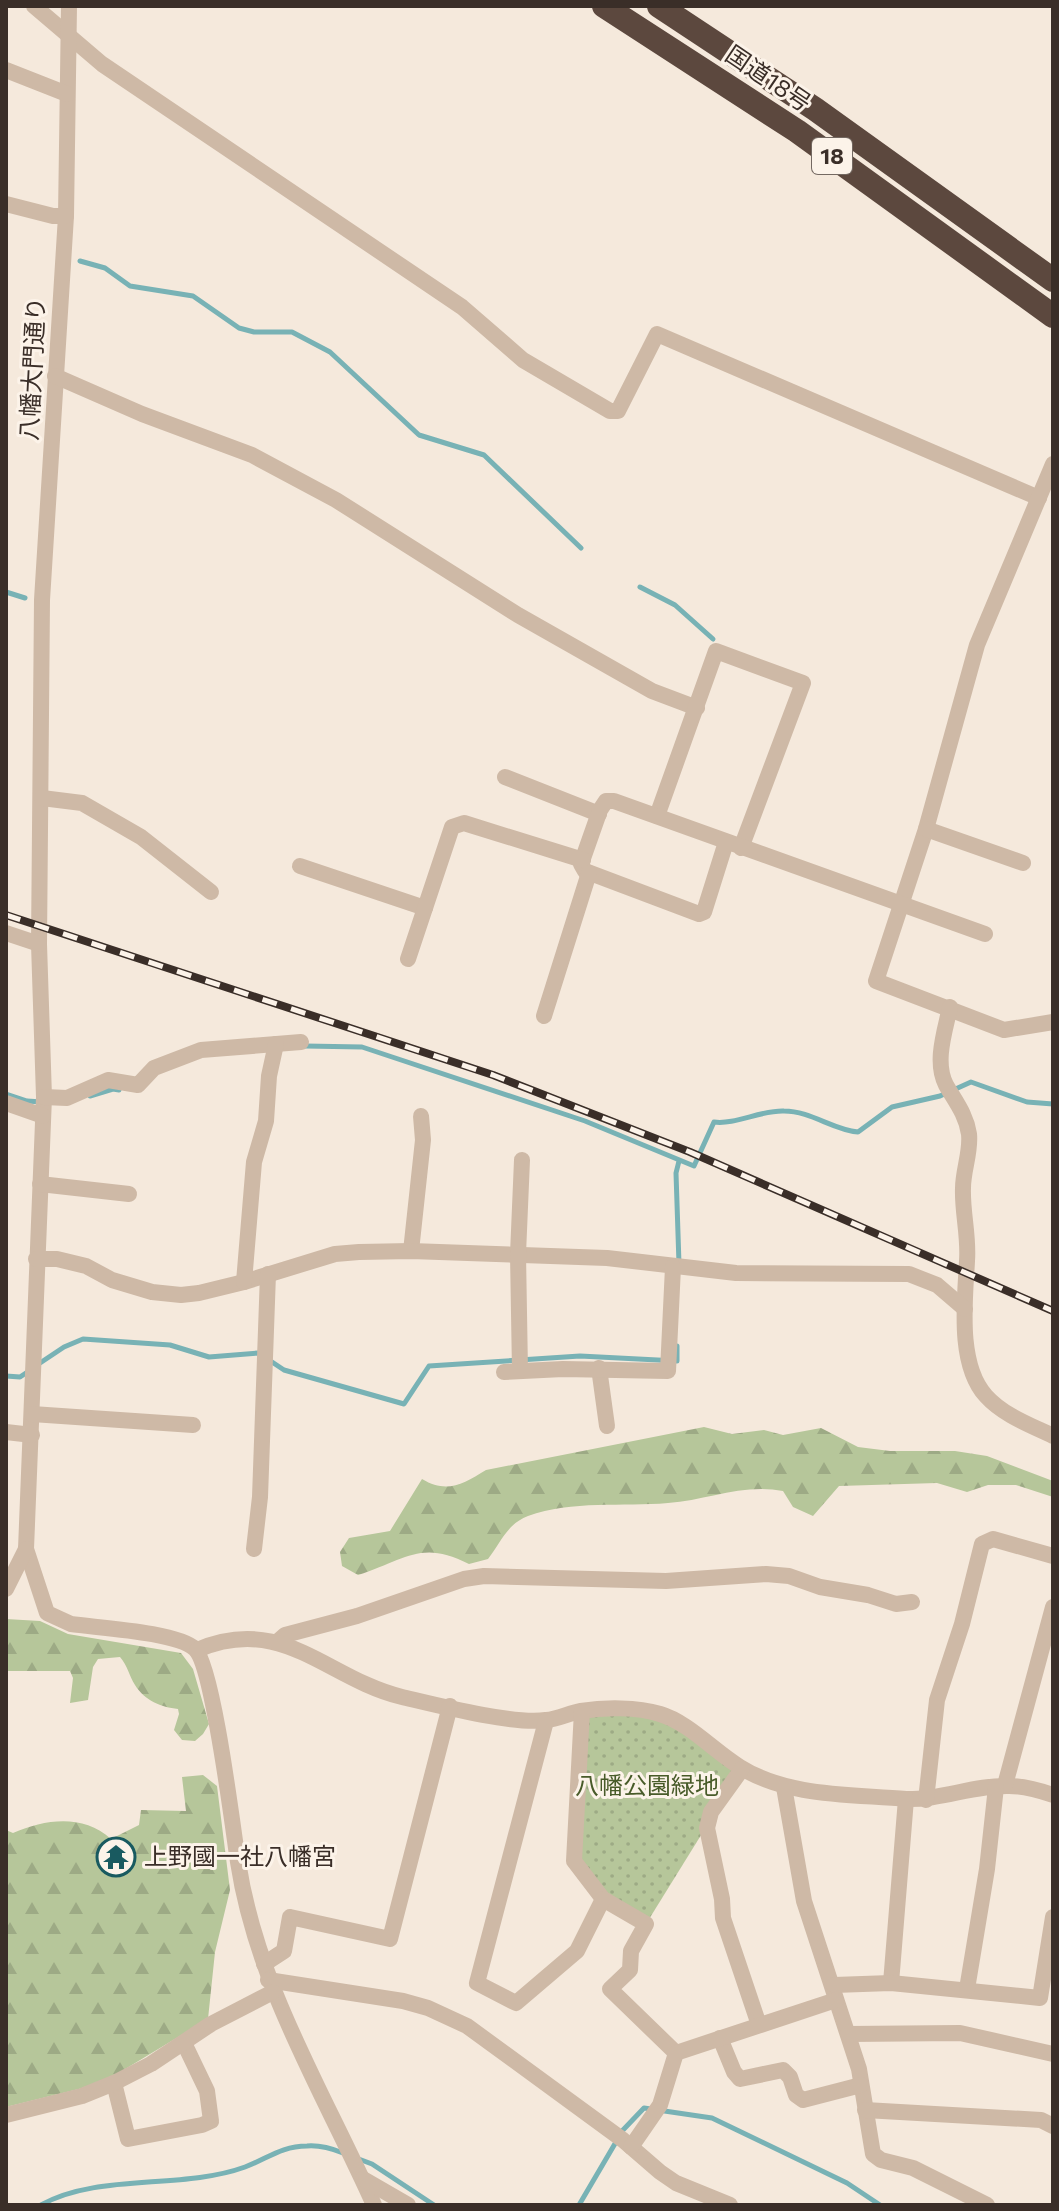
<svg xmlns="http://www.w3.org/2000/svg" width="1059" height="2211" font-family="Commissioner,'Noto Sans JP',sans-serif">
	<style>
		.forest { fill: url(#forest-firs) }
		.park { fill: url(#park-dots) }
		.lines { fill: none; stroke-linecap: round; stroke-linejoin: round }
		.stream { stroke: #78b2b5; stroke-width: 5 }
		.minor { stroke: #ceb9a6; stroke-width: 16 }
		.highway { stroke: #5c483e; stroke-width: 24 }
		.rail-casing { stroke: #3a2e28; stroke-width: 8 }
		.rail { stroke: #fcf3e9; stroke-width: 5; stroke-dasharray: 15; stroke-linecap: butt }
		.labels { text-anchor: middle; stroke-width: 6; stroke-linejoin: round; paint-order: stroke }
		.shield { fill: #fcf3e9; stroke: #746962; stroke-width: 2 }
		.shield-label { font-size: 22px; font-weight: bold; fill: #3a2e28 }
		.street-label { font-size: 24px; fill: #3a2e28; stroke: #fcf3e9 }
		.park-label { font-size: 24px; fill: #485b29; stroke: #fcf3e9 }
		.poi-label { font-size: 24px; fill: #3a2e28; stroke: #fcf3e9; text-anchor: start }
	</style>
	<defs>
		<pattern id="forest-firs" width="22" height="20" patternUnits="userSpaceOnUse" patternTransform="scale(2)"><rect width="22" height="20" fill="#b6c69a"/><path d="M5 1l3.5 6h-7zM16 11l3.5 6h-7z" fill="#9daa85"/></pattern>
		<pattern id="park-dots" width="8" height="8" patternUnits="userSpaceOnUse" patternTransform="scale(2)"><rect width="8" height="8" fill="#b6c69a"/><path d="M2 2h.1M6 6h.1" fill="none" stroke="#9daa85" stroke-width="1.8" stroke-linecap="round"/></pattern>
	</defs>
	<rect width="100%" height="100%" fill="#f5e9dc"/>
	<!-- forest -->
	<g class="forest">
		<path d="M704,1427L732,1434L764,1430L783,1435L821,1428L858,1447L890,1451H955L987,1456L1053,1481V1497L1016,1485H988L967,1492L937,1483L839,1486L813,1516L793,1507L783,1491C744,1483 707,1500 668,1503C623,1507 572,1500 528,1516C507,1524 501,1542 488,1559L469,1564C421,1539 405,1560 358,1575L342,1566L340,1552L349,1538L390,1531L422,1479C447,1494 463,1484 486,1470Z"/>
		<path d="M6,1619L40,1621L68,1634L181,1653L193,1669L209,1724L203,1734L195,1741L182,1740L174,1730L179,1714L178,1709C161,1707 145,1701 135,1685C129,1676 128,1666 120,1657L98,1659L93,1667L88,1700L70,1703L73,1678L70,1671H6Z"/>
		<path d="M203,1775L217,1786L230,1890L215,1952L208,2019L112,2077L79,2089L6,2107V1830L13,1833C46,1819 83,1814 111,1839L139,1825L141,1810L186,1811L182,1777Z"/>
	</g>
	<!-- park -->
	<polygon class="park" points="582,1711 647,1711 742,1769 646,1924 603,1899 574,1861"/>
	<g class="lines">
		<!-- stream -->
		<g class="stream">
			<polyline points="80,261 105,268 130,286 193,296 239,328 254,332 292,332 330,352 419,435 484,455 581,548"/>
			<polyline points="640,587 675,605 713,639"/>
			<polyline points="6,592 25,598"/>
			<path d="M305,1046L362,1047L585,1121L694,1166L714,1122C735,1125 761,1110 784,1111C811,1111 833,1130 858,1132L892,1107L940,1096L971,1082L1027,1102L1053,1104"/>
			<polyline points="6,1094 27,1101 42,1102"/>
			<polyline points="90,1096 113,1089 119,1090"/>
			<polyline points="679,1264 676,1173 679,1161"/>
			<polyline points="269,1360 284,1370 404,1404 429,1366 580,1356 677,1361 677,1346"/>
			<polyline points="37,1365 64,1347 83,1339 170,1345 209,1357 258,1353 261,1355"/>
			<polyline points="6,1376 20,1377 29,1371"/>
			<polyline points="356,2158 372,2164 434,2205"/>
			<path d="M41,2205C97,2173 182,2190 245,2167C267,2159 281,2146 307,2146C319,2145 333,2149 343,2153"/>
			<polyline points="579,2205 623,2130 644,2108 712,2118 847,2183 880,2205"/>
		</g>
		<!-- minor -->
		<g class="minor">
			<polyline points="34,6 102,64 462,307 523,360 610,411 618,411 657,334 1039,498"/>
			<path d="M69,6L66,216L42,600L39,944L44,1097L26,1549L47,1613L71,1624C99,1628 177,1632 195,1649C213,1666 233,1829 238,1862C257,1986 324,2093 374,2205"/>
			<polyline points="6,70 67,94"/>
			<polyline points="6,204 53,216 66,216"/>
			<polyline points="55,376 142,414 252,455 336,500 518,615 652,691 697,708"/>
			<polyline points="1053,464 977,645 926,829 876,981 1004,1030 1053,1022"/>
			<polyline points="505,777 599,814"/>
			<polyline points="42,798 82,803 141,837 211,892"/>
			<polyline points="657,816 716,651 803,683 741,848"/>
			<polyline points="926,829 1023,863"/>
			<polyline points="726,842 704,912 699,914 585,871 581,864 600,810 606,801 614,801 985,934"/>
			<polyline points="300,866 425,908"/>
			<polyline points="6,933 39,944"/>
			<polyline points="408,959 452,827 464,823 583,860"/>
			<path d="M950,1007C945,1031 934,1062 946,1085C955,1101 966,1114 969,1134C971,1152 963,1170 963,1188C962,1212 969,1236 967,1261C965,1300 957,1364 986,1396C1003,1415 1030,1425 1053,1436"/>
			<polyline points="544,1016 589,873"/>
			<polyline points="44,1097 67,1098 108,1080 138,1085 154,1068 201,1050 301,1042"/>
			<polyline points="6,1103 43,1116"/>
			<polyline points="40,1184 129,1194"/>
			<polyline points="411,1251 423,1140 421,1116"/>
			<polyline points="36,1259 57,1259 86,1266 112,1280 152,1292 181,1295 199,1293 244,1282 335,1254 359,1252 411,1251 607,1258 736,1273 909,1274 937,1285 965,1309"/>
			<polyline points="244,1282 254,1162 266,1121 269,1076 276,1044"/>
			<polyline points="599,1368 607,1426"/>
			<polyline points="520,1371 518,1254 522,1160"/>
			<polyline points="504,1372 563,1369 668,1371 673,1267"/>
			<polyline points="32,1414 193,1425"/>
			<polyline points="6,1432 32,1435"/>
			<polyline points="254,1549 260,1497 268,1274"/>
			<polyline points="6,1589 26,1549"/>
			<polyline points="277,1642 285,1635 357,1616 464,1579 484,1576 666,1581 766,1574 789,1576 820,1587 868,1595 896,1604 912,1602"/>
			<path d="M197,1650C283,1613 327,1679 402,1697C436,1705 514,1725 546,1720C558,1719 569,1713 581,1711C605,1707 637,1707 660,1714C688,1722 715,1752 740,1767C788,1797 851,1794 906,1799C941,1800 974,1785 1009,1786C1024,1786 1038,1790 1053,1795"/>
			<polyline points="582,1711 574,1861 603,1899 646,1924 631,1951 630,1970 610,1989 676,2053"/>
			<polyline points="546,1721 477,1983 516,2003 577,1951 603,1899"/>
			<polyline points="742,1769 711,1812 707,1828 722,1899 723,1918 759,2025"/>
			<polyline points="1005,1785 1053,1607"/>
			<polyline points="784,1787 804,1901 859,2069 873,2154 881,2160 913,2168 987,2205"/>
			<polyline points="926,1800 937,1700 962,1624 982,1544 993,1539 1053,1556"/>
			<polyline points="264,1964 284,1951 290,1917 390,1939 450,1706"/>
			<polyline points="268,1980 403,2001 428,2008 467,2026 623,2140 660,2172 676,2183 730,2205"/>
			<polyline points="891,1983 906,1799"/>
			<polyline points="834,1985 891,1983 1040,1998 1053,1917"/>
			<polyline points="967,1989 987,1869 996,1787"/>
			<polyline points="848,2034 960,2033 1053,2054"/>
			<polyline points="720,2038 734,2072 740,2079 783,2070 790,2077 796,2095 803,2100 861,2085"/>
			<polyline points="114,2083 128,2139 202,2125 211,2121 207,2091 184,2043"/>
			<polyline points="865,2110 1041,2120 1053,2126"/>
			<polyline points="6,2115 82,2096 114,2083 151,2064 211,2024 273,1992"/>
			<polyline points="631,2147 660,2105 676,2053 836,2000"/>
			<polyline points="363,2179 408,2205"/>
		</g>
		<!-- highway -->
		<g class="highway">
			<polyline points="604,6 797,131 1053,316"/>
			<polyline points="659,6 815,109 1053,280"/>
		</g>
		<!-- rail casing -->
		<g class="rail-casing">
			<polyline id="rail" points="6,915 493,1075 690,1152 1053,1311"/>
		</g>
		<!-- rail -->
		<use href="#rail" class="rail"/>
	</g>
	<!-- icons -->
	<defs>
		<g id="temple-ring" transform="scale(2)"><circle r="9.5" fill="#fcf3e9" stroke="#195a60" stroke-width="1.5"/><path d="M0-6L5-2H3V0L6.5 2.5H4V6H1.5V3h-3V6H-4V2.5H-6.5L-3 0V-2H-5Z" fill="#195a60"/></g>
	</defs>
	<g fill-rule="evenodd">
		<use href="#temple-ring" x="116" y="1857"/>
	</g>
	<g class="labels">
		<!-- shield labels -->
		<rect class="shield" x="812" y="138" width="40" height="36" rx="6"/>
		<g class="shield-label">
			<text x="832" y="164">18</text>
		</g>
		<!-- street labels -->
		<g class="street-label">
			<text transform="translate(768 79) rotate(34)" y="8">国道18号</text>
			<text transform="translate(33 369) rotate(-87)" y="8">八幡大門通り</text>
		</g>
		<!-- park labels -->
		<g class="park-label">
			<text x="647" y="1794">八幡公園緑地</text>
		</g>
		<!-- poi labels -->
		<g class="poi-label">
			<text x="144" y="1865">上野國一社八幡宮</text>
		</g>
	</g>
	<!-- border -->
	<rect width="1059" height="2211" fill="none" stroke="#3a2e28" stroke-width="16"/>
</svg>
